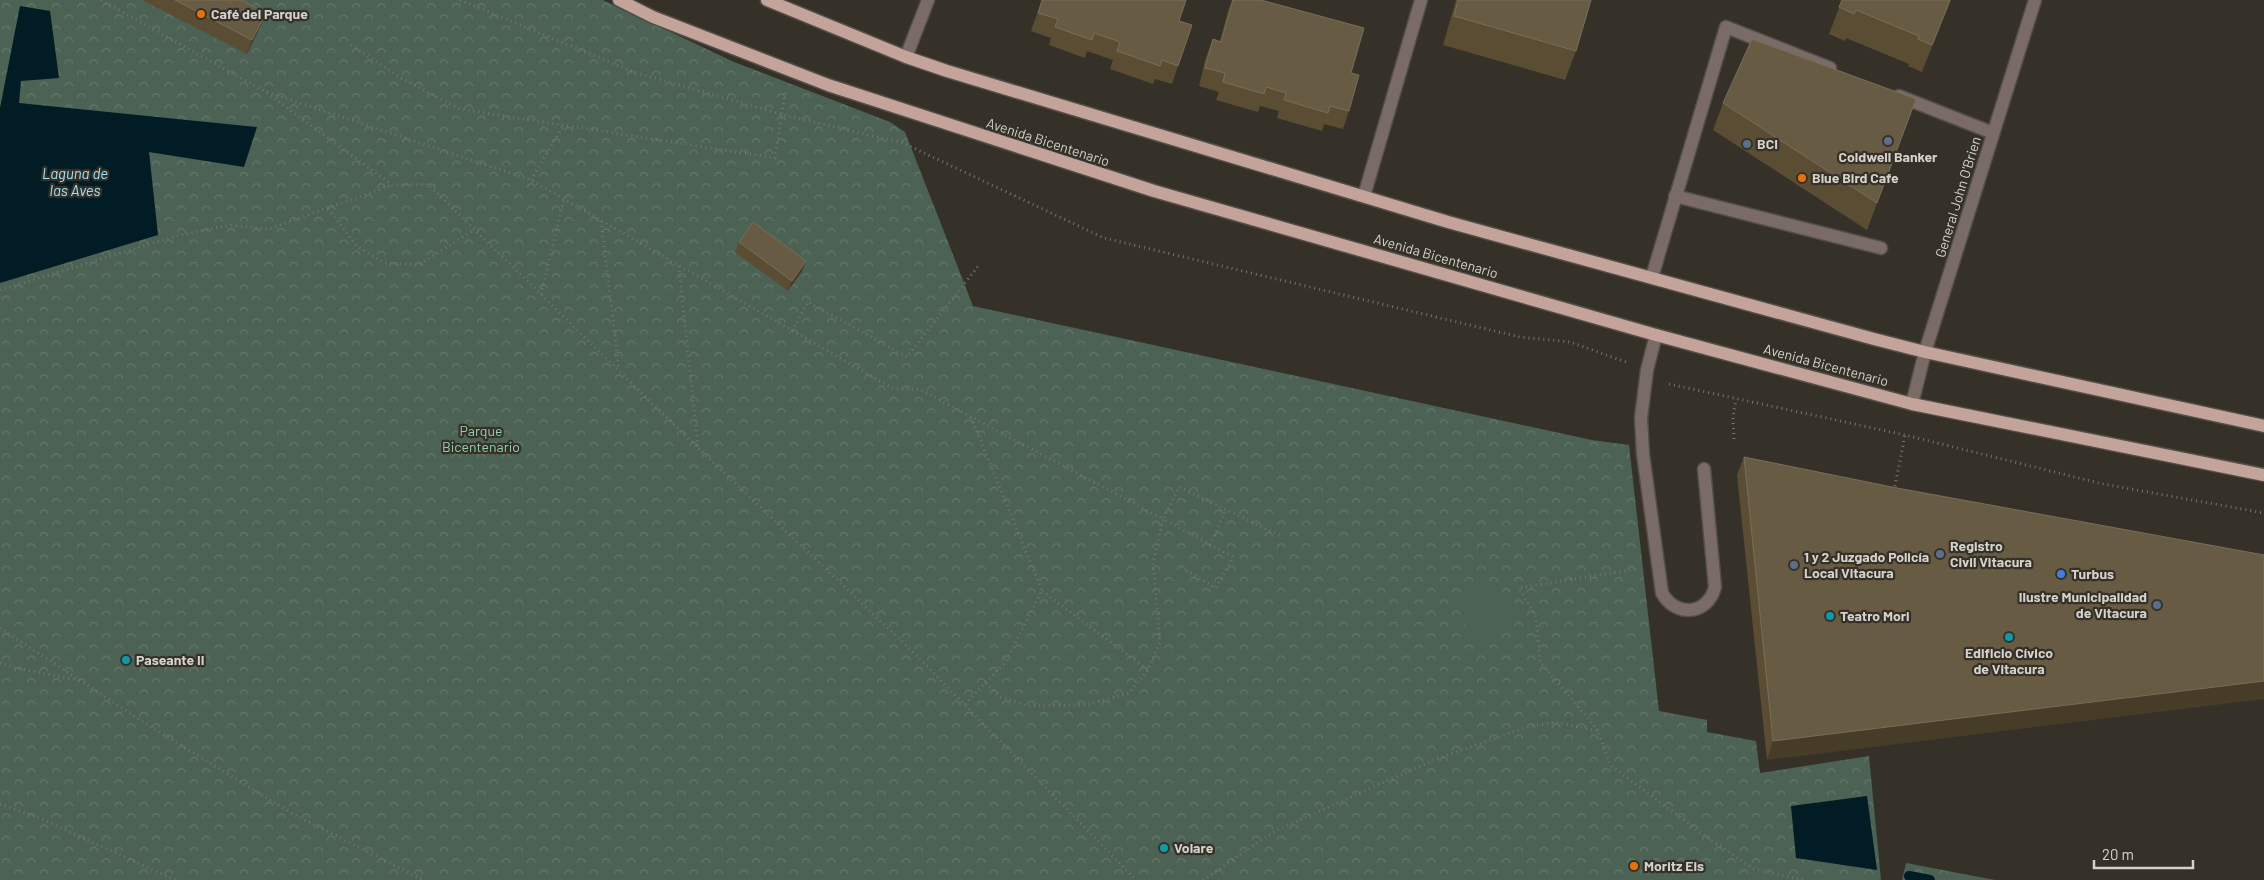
<svg xmlns="http://www.w3.org/2000/svg" width="2264" height="880" font-family="Barlow,sans-serif">
	<style>
		.park { fill: url(#park-crowns) }
		.garden { fill: #4b6255 }
		.water { fill: #011c25 }
		.lines { fill: none; stroke-linecap: round; stroke-linejoin: round }
		.stream { stroke: #011c25; stroke-width: 10 }
		.minor-casing { stroke: #524e46; stroke-width: 15 }
		.major-casing { stroke: #524e46; stroke-width: 15 }
		.path { stroke: #78746c; stroke-width: 3; stroke-dasharray: 1 4; stroke-linecap: butt }
		.minor { stroke: #7a6b66; stroke-width: 12 }
		.major { stroke: #c3a39a; stroke-width: 12 }
		.wall { fill: #5b4d33 }
		.shaded-wall { fill: #463c27 }
		.building { fill: #685b43; stroke: #796e58 }
		.food-dot { fill: #e8710a; stroke: #353128; stroke-width: 2 }
		.service-dot { fill: #5c6f8a; stroke: #353128; stroke-width: 2 }
		.shop-dot { fill: #3f7fe0; stroke: #353128; stroke-width: 2 }
		.culture-dot { fill: #0f9aa8; stroke: #353128; stroke-width: 2 }
		.labels { text-anchor: middle; stroke-width: 4.5; stroke-linejoin: round; paint-order: stroke }
		.poi-label { font-size: 14px; font-weight: bold; fill: #d5d2cc; stroke: #353128; text-anchor: start }
		.street-label { font-size: 14px; fill: #d5d2cc; stroke: #353128 }
		.park-label { font-size: 14px; fill: #94d0b0; stroke: #353128 }
		.water-label { font-size: 15px; font-style: italic; fill: #9ce1fa; stroke: #353128 }
	</style>
	<defs>
		<pattern id="park-crowns" width="20" height="18" patternUnits="userSpaceOnUse" patternTransform="scale(1.25)"><rect width="20" height="18" fill="#4b6255"/><path d="M2 6a3 3 0 1 1 6 0M12 15a3 3 0 1 1 6 0" fill="none" stroke="#64786c"/></pattern>
	</defs>
	<rect width="100%" height="100%" fill="#353128"/>
	<!-- park -->
	<g class="park">
		<polygon points="0,0 603,0 734,62 890,122 905,132 973,306 1592,440 1629,445 1659,711 1707,720 1707,732 1756,741 1760,773 1869,756 1881,880 0,880"/>
		<polygon points="1906,863 1995,880 1902,880"/>
	</g>
	<!-- garden -->
	<polygon class="garden" points="1494,581 1514,622 1474,642 1454,601"/>
	<!-- water -->
	<g class="water">
		<polygon points="20,6 50,11 59,78 21,81 19,103 257,127 244,167 149,152 158,235 0,283 0,108"/>
		<polygon points="1867,796 1877,870 1796,858 1791,806"/>
	</g>
	<g class="lines">
		<!-- stream -->
		<polyline class="stream" points="1909,876 1930,880"/>
		<!-- minor casing -->
		<g class="minor-casing">
			<g id="minor">
				<polyline points="906,57 928,0"/>
				<polyline points="1899,96 1993,133"/>
				<polyline points="1364,196 1421,0"/>
				<polyline points="1675,196 1881,248"/>
				<polyline points="1652,277 1726,27 1830,68"/>
				<path d="M1656,335L1647,370L1641,418L1643,454L1662,593C1676,618 1708,615 1715,587L1704,469"/>
				<polyline points="1912,404 1925,352 2035,0"/>
			</g>
		</g>
		<!-- major casing -->
		<g class="major-casing">
			<g id="major">
				<polyline points="619,0 653,17 828,85 1154,191 1656,335 1912,404 2264,475"/>
				<polyline points="767,0 906,57 947,71 1448,222 1874,339 1925,352 2264,426"/>
			</g>
		</g>
		<!-- path -->
		<g class="path">
			<polyline points="101,0 264,91 392,185 428,184 698,448 911,650 1136,880"/>
			<polyline points="460,0 631,71 784,115 903,143 1104,238 1520,337 1570,342 1626,362"/>
			<polyline points="351,45 401,78 460,109 775,158 785,93"/>
			<polyline points="267,92 531,180 885,384 894,389 919,389 1163,519 1179,487 1283,537"/>
			<polyline points="531,180 563,126"/>
			<polyline points="328,209 357,246 385,263 418,265 474,230"/>
			<polyline points="601,221 619,370"/>
			<polyline points="679,266 698,448"/>
			<polyline points="0,290 176,236 231,225 269,229 392,185"/>
			<polyline points="541,294 564,199"/>
			<polyline points="792,331 808,302 907,357 979,265"/>
			<polyline points="1669,384 1905,435 2103,484 2264,513"/>
			<polyline points="1734,439 1733,417 1736,399"/>
			<polyline points="1894,491 1905,435"/>
			<polyline points="1210,545 1226,510"/>
			<polyline points="1042,591 1148,670"/>
			<polyline points="0,628 148,725 293,814 423,880"/>
			<polyline points="0,663 16,668 77,680"/>
			<polyline points="986,683 1000,697 1028,706 1087,705 1129,693 1148,670 1160,642 1153,563 1163,519 1233,557 1216,588 1183,569"/>
			<polyline points="965,704 1005,663 1042,591 971,417"/>
			<polyline points="1598,730 1540,662 1536,617 1519,588 1636,569"/>
			<polyline points="0,804 37,817 175,880"/>
			<polyline points="1203,880 1277,830 1436,759 1528,727 1556,722 1598,731 1610,765 1705,836 1754,869 1804,880"/>
		</g>
		<!-- minor -->
		<use href="#minor" class="minor"/>
		<!-- major -->
		<use href="#major" class="major"/>
	</g>
	<!-- wall -->
	<g class="wall">
		<polygon points="142,0 241,0 266,13 260,27 247,54"/>
		<polygon points="1042,0 1186,0 1179,21 1178,66 1172,84 1155,79 1153,84 1110,69 1113,60 1087,51 1085,58 1049,45 1051,38 1031,31"/>
		<polygon points="1232,0 1261,0 1351,73 1349,111 1343,129 1324,124 1322,131 1277,118 1279,111 1260,106 1258,112 1216,100 1219,92 1199,86 1206,57 1213,39 1220,41 1228,11"/>
		<polygon points="1456,0 1591,0 1576,51 1565,80 1443,45"/>
		<polygon points="1842,0 1951,0 1922,72 1908,66 1909,64 1846,38 1845,41 1829,34"/>
		<polygon points="1916,99 1867,230 1713,130 1723,103"/>
		<polygon points="739,242 806,261 802,271 788,291 735,252"/>
		<polygon points="1744,457 1897,488 1767,760 1737,475"/>
	</g>
	<!-- shaded-wall -->
	<g class="shaded-wall">
		<polygon points="1950,0 1951,0 1922,72 1932,45"/>
		<polygon points="266,13 260,27 247,54 252,40"/>
		<polygon points="806,261 802,271 788,291 792,281"/>
		<polygon points="2264,681 2264,699 1767,760 1773,741"/>
	</g>
	<!-- building -->
	<g class="building">
		<polygon points="175,0 241,0 266,13 252,40"/>
		<polygon points="1042,0 1186,0 1179,21 1192,25 1178,66 1162,60 1160,66 1117,51 1120,42 1094,33 1092,40 1055,27 1058,19 1038,13"/>
		<polygon points="1233,0 1261,0 1364,28 1351,73 1359,75 1349,111 1330,106 1328,113 1284,100 1286,93 1266,87 1264,94 1223,82 1225,73 1205,68 1213,39 1221,42"/>
		<polygon points="1458,0 1591,0 1576,51 1454,16"/>
		<polygon points="1842,0 1950,0 1932,45 1918,39 1919,36 1856,10 1854,14 1839,7"/>
		<polygon points="1752,39 1916,99 1877,203 1723,103"/>
		<polygon points="753,222 806,261 792,281 739,242"/>
		<polygon points="1744,457 1897,488 2264,555 2264,681 1773,741"/>
	</g>
	<!-- markers -->
	<g class="food-dot">
		<circle cx="201" cy="14" r="5"/>
		<circle cx="1802" cy="178" r="5"/>
		<circle cx="1634" cy="866" r="5"/>
	</g>
	<g class="service-dot">
		<circle cx="1888" cy="141" r="5"/>
		<circle cx="1747" cy="144" r="5"/>
		<circle cx="1940" cy="554" r="5"/>
		<circle cx="1794" cy="565" r="5"/>
		<circle cx="2157" cy="605" r="5"/>
	</g>
	<circle class="shop-dot" cx="2061" cy="574" r="5"/>
	<g class="culture-dot">
		<circle cx="1830" cy="616" r="5"/>
		<circle cx="2009" cy="637" r="5"/>
		<circle cx="126" cy="660" r="5"/>
		<circle cx="1164" cy="848" r="5"/>
	</g>
	<g class="labels">
		<!-- poi labels -->
		<g class="poi-label">
			<text x="211" y="19">Café del Parque</text>
			<text x="1757" y="149">BCI</text>
			<text x="1888" y="162" text-anchor="middle">Coldwell Banker</text>
			<text x="1812" y="183">Blue Bird Cafe</text>
			<text x="1950" y="551">Registro<tspan x="1950" dy="16">Civil Vitacura</tspan></text>
			<text x="1804" y="562">1 y 2 Juzgado Policía<tspan x="1804" dy="16">Local Vitacura</tspan></text>
			<text x="2071" y="579">Turbus</text>
			<text x="2147" y="602" text-anchor="end">Ilustre Municipalidad<tspan x="2147" dy="16">de Vitacura</tspan></text>
			<text x="1840" y="621">Teatro Mori</text>
			<text x="2009" y="658" text-anchor="middle">Edificio Cívico<tspan x="2009" dy="16">de Vitacura</tspan></text>
			<text x="136" y="665">Paseante II</text>
			<text x="1174" y="853">Volare</text>
			<text x="1644" y="871">Moritz Eis</text>
		</g>
		<!-- street labels -->
		<g class="street-label">
			<text transform="translate(1048 142) rotate(18)" y="5">Avenida Bicentenario</text>
			<text transform="translate(1958 197) rotate(-73)" y="5">General John O'Brien</text>
			<text transform="translate(1436 256) rotate(16)" y="5">Avenida Bicentenario</text>
			<text transform="translate(1826 365) rotate(15)" y="5">Avenida Bicentenario</text>
		</g>
		<!-- park labels -->
		<g class="park-label">
			<text x="481" y="436">Parque<tspan x="481" dy="16">Bicentenario</tspan></text>
		</g>
		<!-- water labels -->
		<g class="water-label">
			<text x="75" y="179">Laguna de<tspan x="75" dy="17">las Aves</tspan></text>
		</g>
	</g>
	<!-- scale -->
	<path d="M2094 860v8h99v-8" fill="none" stroke="#d5d2cc" stroke-width="2.5"/>
	<text x="2102" y="860" font-size="15" fill="#d5d2cc" stroke="#353128" stroke-width="4" paint-order="stroke">20 m</text>
</svg>
